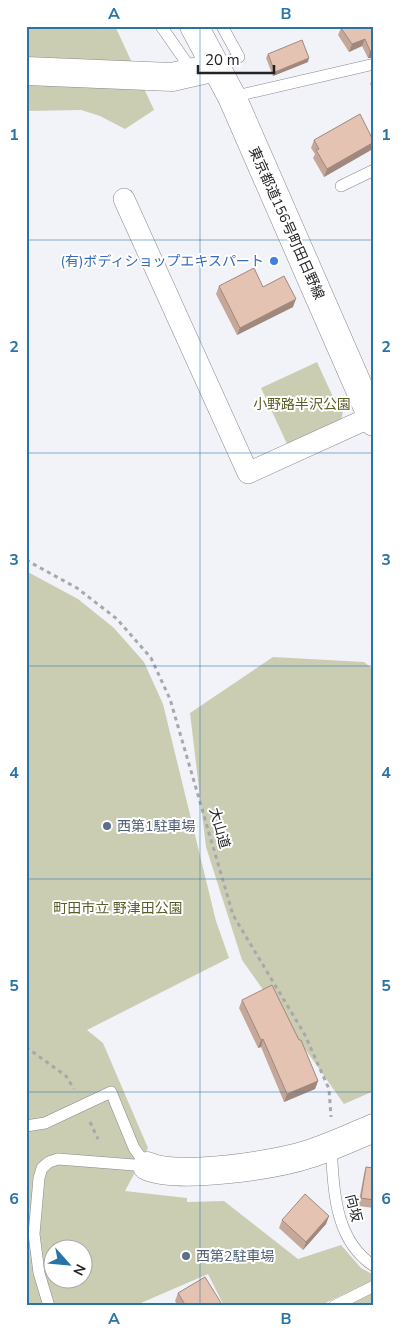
<svg xmlns="http://www.w3.org/2000/svg" width="400" height="1332" font-family="'Nunito Sans','Noto Sans JP',sans-serif">
	<style>
		.green { fill: #cbcdb3; fill-rule: evenodd }
		.lines { fill: none; stroke-linecap: round; stroke-linejoin: round }
		.lane-casing { stroke: #87888d; stroke-width: 12 }
		.street-casing { stroke: #87888d; stroke-width: 22 }
		.secondary-casing { stroke: #87888d; stroke-width: 29 }
		.path { stroke: #a7a8ac; stroke-width: 3; stroke-dasharray: 4 4; stroke-linecap: butt }
		.lane { stroke: #fff; stroke-width: 11 }
		.street { stroke: #fff; stroke-width: 21 }
		.secondary { stroke: #fff; stroke-width: 28 }
		.wall { fill: #c5a89a }
		.shaded-wall { fill: #a0887d }
		.building { fill: #e5c3b3; stroke: #a0887d }
		.grid { fill: none; stroke: #2974a7; stroke-width: 1; stroke-opacity: 0.55 }
		.shop-dot { fill: #3f7fe0; stroke: #fff; stroke-width: 2 }
		.service-dot { fill: #5c6f8a; stroke: #fff; stroke-width: 2 }
		.labels { text-anchor: middle; stroke-width: 4; stroke-linejoin: round; paint-order: stroke }
		.street-label { font-size: 14px; fill: #222325; stroke: #fff }
		.shop-label { font-size: 14px; fill: #366cbe; stroke: #fff; text-anchor: end }
		.park-label { font-size: 14px; fill: #5a5c26; stroke: #fff }
		.service-label { font-size: 14px; fill: #4e5e75; stroke: #fff; text-anchor: start }
		.neatline { fill: none; stroke: #2974a7; stroke-width: 2 }
		.grid-label { font-size: 16px; text-anchor: middle; font-weight: bold; fill: #2974a7 }
	</style>
	<rect width="100%" height="100%" fill="#f2f3f9"/>
	<!-- green -->
	<g class="green">
		<polygon points="26,26 115,26 154,110 125,129 100,116 81,110 26,111"/>
		<polygon points="317,362 338,408 343,412 341,421 288,446 261,388"/>
		<path d="M26,571L78,599L114,628L144,662L163,704L216,921L229,958L87,1030L103,1043L148,1148L125,1191L187,1198V1202L224,1201L298,1259L341,1245L361,1268L374,1275V1280L319,1306H224L208,1274L134,1306H26ZM52,1250H82V1280H52Z"/>
		<polygon points="273,657 364,662 374,670 374,1091 344,1104 242,960 206,847 190,713"/>
		<polygon points="374,1285 374,1306 328,1306"/>
	</g>
	<g class="lines">
		<!-- lane casing -->
		<g class="lane-casing">
			<g id="lane">
				<polyline points="161,26 193,72"/>
				<polyline points="216,67 239,57 222,26"/>
				<polyline points="232,97 370,65"/>
				<polyline points="341,186 374,170"/>
				<polyline points="26,1126 45,1123 111,1092 134,1148 147,1166"/>
				<path d="M331,1147C334,1190 334,1240 374,1266"/>
				<polyline points="49,1306 39,1273 34,1234 39,1178 42,1168 49,1162 58,1159 147,1166"/>
				<polyline points="334,1306 374,1286"/>
			</g>
		</g>
		<!-- street casing -->
		<g class="street-casing">
			<polyline id="street" points="124,199 248,473 371,417"/>
		</g>
		<!-- secondary casing -->
		<g class="secondary-casing">
			<g id="secondary">
				<polyline points="194,26 232,97 374,422"/>
				<polyline points="26,71 172,77 216,67"/>
				<path d="M147,1166C178,1180 276,1165 309,1154C331,1147 352,1137 374,1128"/>
			</g>
		</g>
		<!-- path -->
		<g class="path">
			<polyline points="26,560 77,588 117,619 151,658 170,699 233,915 305,1035 329,1089 331,1117"/>
			<polyline points="26,1047 66,1076 74,1089"/>
			<polyline points="90,1122 98,1139"/>
		</g>
		<!-- lane -->
		<use href="#lane" class="lane"/>
		<!-- street -->
		<use href="#street" class="street"/>
		<!-- secondary -->
		<use href="#secondary" class="secondary"/>
	</g>
	<!-- wall -->
	<g class="wall">
		<polygon points="374,26 374,59 373,58 368,58 362,46 349,52 338,35 341,28"/>
		<polygon points="268,54 308,62 273,76 266,58"/>
		<polygon points="374,76 374,89 370,84"/>
		<polygon points="314,140 371,150 324,177 313,158 315,154 311,148"/>
		<polygon points="219,286 263,287 293,307 237,335 216,294"/>
		<polygon points="242,1000 318,1081 315,1089 284,1102 261,1047 258,1048 239,1008"/>
		<polygon points="366,1167 374,1168 374,1208 358,1206 364,1174"/>
		<polygon points="329,1216 326,1224 303,1250 279,1228 282,1220"/>
		<polygon points="178,1293 223,1306 178,1306 175,1301"/>
	</g>
	<!-- shaded-wall -->
	<g class="shaded-wall">
		<polygon points="365,39 362,46 349,52 352,44"/>
		<polygon points="370,51 374,51 374,55 373,58 368,58"/>
		<polygon points="309,58 308,62 273,76 275,72"/>
		<polygon points="374,142 371,150 324,177 327,169"/>
		<polygon points="296,299 293,307 237,335 240,328"/>
		<polygon points="263,1039 261,1047 258,1048 261,1040"/>
		<polygon points="318,1081 315,1089 284,1102 287,1094"/>
		<polygon points="329,1216 326,1224 303,1250 306,1242"/>
	</g>
	<!-- building -->
	<g class="building">
		<polygon points="345,26 374,26 374,51 370,51 365,39 352,44 341,28"/>
		<polygon points="302,40 309,58 275,72 268,54"/>
		<polygon points="360,114 374,142 327,169 316,150 319,149 314,140"/>
		<polygon points="254,268 263,287 284,276 296,299 240,328 219,286"/>
		<polygon points="272,985 299,1040 301,1040 318,1081 287,1094 263,1039 261,1040 242,1000"/>
		<polygon points="366,1167 374,1168 374,1200 361,1198"/>
		<polygon points="305,1194 329,1216 306,1242 282,1220"/>
		<polygon points="205,1277 223,1306 186,1306 178,1293"/>
	</g>
	<!-- grid -->
	<path class="grid" d="M200,26V1306M26,240H374M26,453H374M26,666H374M26,879H374M26,1092H374"/>
	<!-- markers -->
	<circle class="shop-dot" cx="274" cy="261" r="5"/>
	<g class="service-dot">
		<circle cx="107" cy="826" r="5"/>
		<circle cx="186" cy="1256" r="5"/>
	</g>
	<g class="labels">
		<!-- street labels -->
		<g class="street-label">
			<text transform="translate(287 223) rotate(66)" y="5">東京都道156号町田日野線</text>
			<text transform="translate(220 828) rotate(74)" y="5">大山道</text>
			<text transform="translate(354 1208) rotate(76)" y="5">向坂</text>
		</g>
		<!-- shop labels -->
		<g class="shop-label">
			<text x="264" y="266">(有)ボディショップエキスパート</text>
		</g>
		<!-- park labels -->
		<g class="park-label">
			<text x="302" y="409">小野路半沢公園</text>
			<text x="118" y="913">町田市立 野津田公園</text>
		</g>
		<!-- service labels -->
		<g class="service-label">
			<text x="117" y="831">西第1駐車場</text>
			<text x="196" y="1261">西第2駐車場</text>
		</g>
	</g>
	<!-- border -->
	<rect width="400" height="1332" fill="none" stroke="#ffffff" stroke-width="55"/>
	<!-- north arrow -->
	<g transform="translate(68 1264) rotate(117)"><circle r="24" fill="#ffffff" stroke="#a7a7a8"/>
	<path d="M0-4L9 19L0 12L-9 19Z" fill="#2974a7"/>
	<text y="-8" font-size="14" font-weight="bold" text-anchor="middle" fill="#222325">N</text>
	</g>
	<!-- scale -->
	<path d="M198 65v8h76v-8" fill="none" stroke="#222325" stroke-width="2.5"/>
	<text x="205" y="65" font-size="15" fill="#222325" stroke="#ffffff" stroke-width="4" paint-order="stroke">20 m</text>
	<rect x="28" y="28" width="344" height="1276" class="neatline"/>
	<g class="grid-label">
		<text x="114" y="19">A</text>
		<text x="286" y="19">B</text>
		<text x="14" y="140">1</text>
		<text x="386" y="140">1</text>
		<text x="14" y="352">2</text>
		<text x="386" y="352">2</text>
		<text x="14" y="565">3</text>
		<text x="386" y="565">3</text>
		<text x="14" y="778">4</text>
		<text x="386" y="778">4</text>
		<text x="14" y="991">5</text>
		<text x="386" y="991">5</text>
		<text x="14" y="1204">6</text>
		<text x="386" y="1204">6</text>
		<text x="114" y="1324">A</text>
		<text x="286" y="1324">B</text>
	</g>
</svg>
